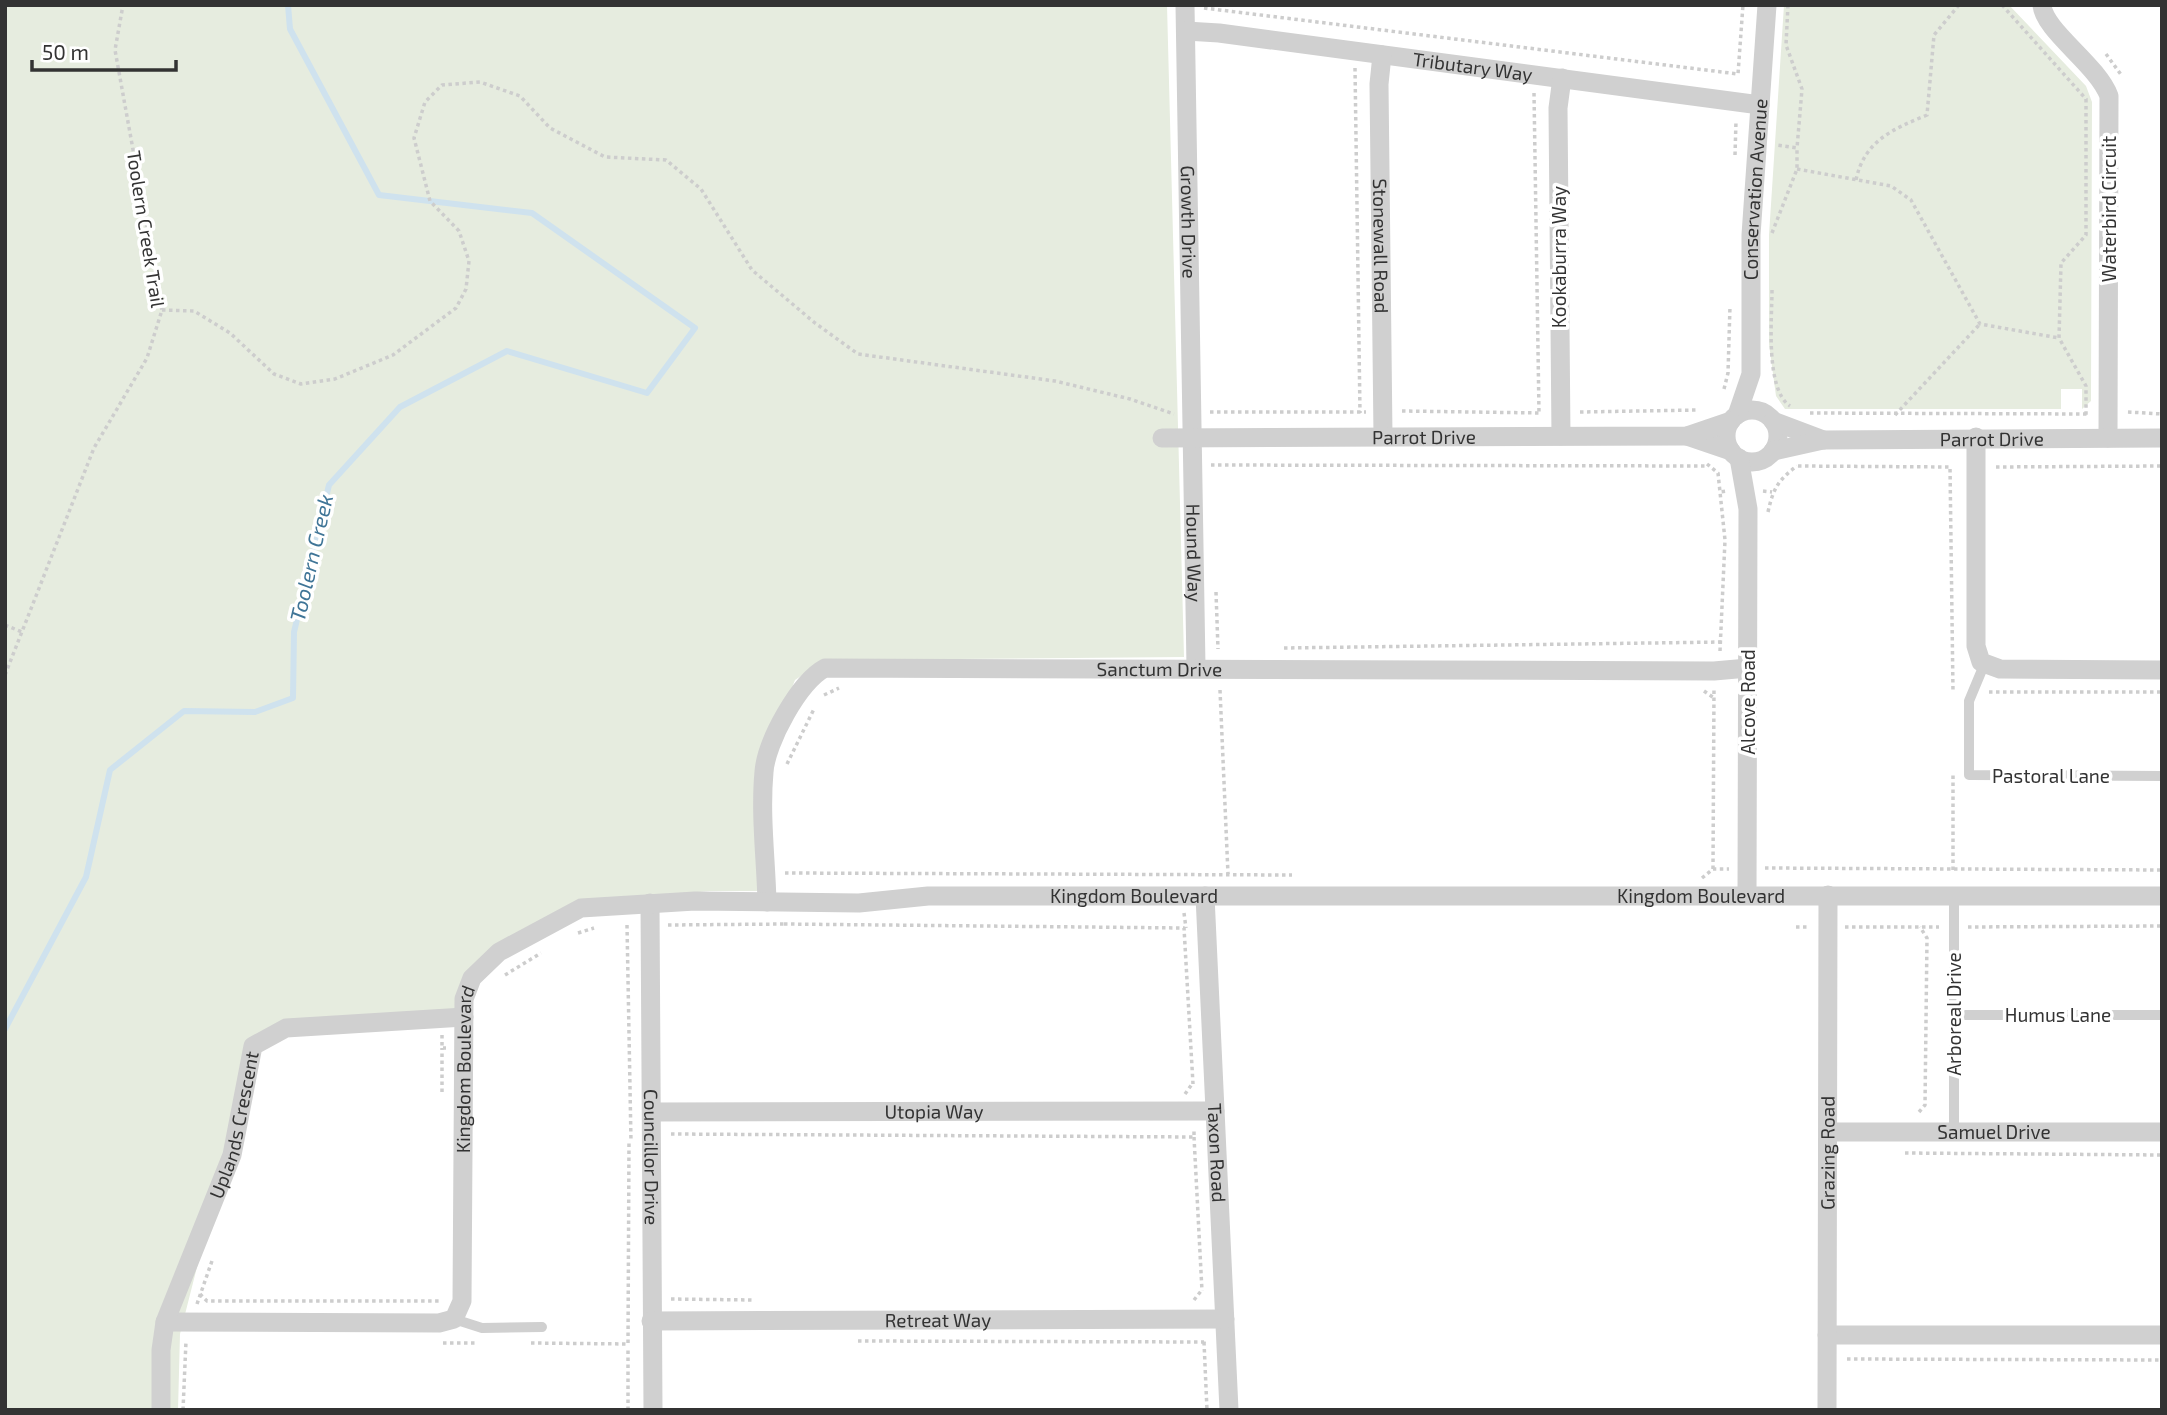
<svg xmlns="http://www.w3.org/2000/svg" width="2167" height="1415" font-family="'Exo 2',sans-serif">
	<style>
		.green { fill: #e6ecdf }
		.lines { fill: none; stroke-linecap: round; stroke-linejoin: round }
		.stream { stroke: #cfe2ee; stroke-width: 6 }
		.path { stroke: #cdcdcd; stroke-width: 3.5; stroke-dasharray: 3.5 3.5; stroke-linecap: butt }
		.service { stroke: #d0d0d0; stroke-width: 10 }
		.minor { stroke: #d0d0d0; stroke-width: 19 }
		.labels { text-anchor: middle; stroke-width: 7; stroke-linejoin: round; paint-order: stroke }
		.street-label { font-size: 19px; fill: #333; stroke: #fff }
		.water-label { font-size: 21px; font-style: italic; fill: #3f7597; stroke: #fff }
	</style>
	<rect width="100%" height="100%" fill="#fff"/>
	<!-- green -->
	<g class="green">
		<polygon points="5,5 1167,5 1184,657 825,660 795,680 761,765 762,891 710,891 579,903 495,948 459,1012 247,1041 226,1153 180,1334 178,1410 5,1410"/>
		<polygon points="1784,5 2009,5 2086,86 2092,102 2091,401 2082,409 2082,389 2061,389 2061,409 1785,409 1776,396 1769,344 1769,235"/>
	</g>
	<g class="lines">
		<!-- stream -->
		<polyline class="stream" points="5,1029 86,877 110,770 184,711 255,712 293,698 294,632 329,485 400,407 507,351 647,393 695,328 532,213 379,195 290,29 288,5"/>
		<!-- path -->
		<g class="path">
			<polyline points="1788,5 1786,45 1802,89 1797,148"/>
			<polyline points="2002,5 2086,99 2086,235 2061,263 2059,338 2086,386 2086,415"/>
			<polyline points="1204,8 1738,74 1743,5"/>
			<polyline points="2106,54 2122,76"/>
			<polyline points="1355,68 1360,413"/>
			<polyline points="1534,93 1539,413"/>
			<polyline points="1735,155 1736,121"/>
			<polyline points="1797,169 1891,186 1911,200 1980,324 2059,338"/>
			<path d="M1856,180C1864,141 1893,129 1927,115L1934,35L1959,5"/>
			<polyline points="1772,233 1797,169 1797,148 1776,145"/>
			<path d="M1772,290C1772,319 1765,389 1790,406"/>
			<polyline points="162,310 194,311 230,333 274,374 301,384 335,379 393,355 456,308 466,289 469,261 459,231 430,201 414,138 425,102 442,85 480,82 520,96 550,128 605,157 666,160 701,189 752,270 815,323 858,354 1055,381 1130,399 1174,414"/>
			<polyline points="1724,389 1728,373 1730,306"/>
			<polyline points="1402,411 1541,413"/>
			<polyline points="1210,412 1366,412"/>
			<polyline points="1580,412 1699,410"/>
			<polyline points="2128,412 2162,414"/>
			<polyline points="1810,413 2089,414"/>
			<polyline points="1895,415 1980,324"/>
			<polyline points="1707,464 1718,473 1720,492"/>
			<polyline points="1211,465 1708,466"/>
			<polyline points="1798,466 1950,467 1953,692"/>
			<polyline points="1996,467 2162,466"/>
			<polyline points="1763,491 1772,492"/>
			<path d="M1768,512C1773,489 1778,480 1797,466"/>
			<polyline points="1216,592 1218,649"/>
			<polyline points="5,625 22,632"/>
			<polyline points="1284,648 1723,642"/>
			<polyline points="1720,651 1725,540 1720,492 1727,491"/>
			<polyline points="5,675 94,448 147,358 162,310 115,50 123,5"/>
			<polyline points="1220,690 1228,874"/>
			<polyline points="1704,691 1714,698"/>
			<polyline points="1989,692 2162,692"/>
			<polyline points="824,695 839,688"/>
			<polyline points="787,764 814,709"/>
			<polyline points="1765,868 2162,870"/>
			<polyline points="1713,869 1714,689"/>
			<polyline points="1953,870 1953,772"/>
			<polyline points="785,873 1292,875"/>
			<polyline points="1702,878 1713,869 1729,869"/>
			<polyline points="1184,913 1186,928"/>
			<polyline points="784,924 1184,928 1193,1084"/>
			<polyline points="627,925 631,1142"/>
			<polyline points="668,925 784,924 784,922"/>
			<polyline points="1796,927 1810,927"/>
			<polyline points="1845,927 1939,927"/>
			<polyline points="1968,927 2162,926"/>
			<polyline points="578,933 594,928"/>
			<polyline points="505,975 541,953"/>
			<polyline points="442,1035 442,1048 446,1048"/>
			<polyline points="442,1092 442,1048"/>
			<polyline points="1185,1094 1192,1084"/>
			<polyline points="1919,1112 1925,1105 1927,938 1920,927"/>
			<polyline points="671,1134 1194,1137 1194,1128"/>
			<polyline points="1194,1137 1202,1291"/>
			<polyline points="1905,1153 2162,1155"/>
			<polyline points="200,1294 207,1301 442,1301"/>
			<polyline points="671,1299 752,1300"/>
			<polyline points="1194,1300 1201,1291"/>
			<polyline points="197,1304 213,1258"/>
			<polyline points="858,1341 1204,1342 1204,1339"/>
			<polyline points="1204,1342 1207,1410"/>
			<polyline points="443,1343 477,1343"/>
			<polyline points="531,1343 628,1344 629,1142"/>
			<polyline points="1847,1359 2162,1360"/>
			<polyline points="183,1410 186,1341"/>
			<polyline points="628,1410 628,1348"/>
		</g>
		<!-- service -->
		<g class="service">
			<polyline points="1984,665 1969,701 1969,775 2162,776"/>
			<polyline points="1954,895 1954,1132"/>
			<polyline points="1954,1015 2162,1015"/>
			<polyline points="454,1319 482,1328 542,1327"/>
		</g>
		<!-- minor -->
		<g class="minor">
			<path id="s1" d="M1185,5L1196,667"/>
			<path d="M2042,5C2044,31 2097,64 2109,96L2108,438"/>
			<path id="s2" d="M1186,31L1219,33L1760,105"/>
			<path id="s3" d="M1382,55L1379,84L1383,436"/>
			<circle cx="1752" cy="436" r="26"/>
			<path id="s4" d="M1737,415L1751,374V235L1767,5"/>
			<polyline points="1773,421 1823,440"/>
			<polyline points="1561,436 1558,108 1562,78"/>
			<polyline points="1687,436 1731,451"/>
			<polyline points="1976,437 1976,646 1981,662 2000,669 2162,670"/>
			<path id="s5" d="M1162,438L1687,436L1731,421"/>
			<path id="s6" d="M1773,451L1823,440L2162,438"/>
			<polyline points="1739,458 1748,509 1747,895"/>
			<path id="s7" d="M1205,896L1229,1410"/>
			<path id="s8" d="M767,902C766,860 760,815 764,772C766,742 799,682 825,668L1714,671L1748,668"/>
			<path id="s9" d="M650,903L653,1410"/>
			<path id="s10" d="M652,1112L1215,1111"/>
			<path id="s11" d="M1828,1132H2162"/>
			<path id="s12" d="M651,1321L1225,1319"/>
			<path id="s13" d="M165,1322L439,1323L454,1319L462,1301L464,999L472,978L499,952L581,908L695,901L859,903L928,896H2162"/>
			<polyline points="1827,1335 2162,1335"/>
			<path id="s14" d="M161,1410V1350L165,1322L232,1155L253,1046L286,1028L464,1017"/>
			<path id="s15" d="M1827,1410L1828,895"/>
		</g>
	</g>
	<g class="labels">
		<!-- street labels -->
		<g class="street-label">
			<text dy="7" stroke="none"><textPath href="#s2" startOffset="289">Tributary Way</textPath></text>
			<text dy="7" stroke="none"><textPath href="#s4" startOffset="228">Conservation Avenue</textPath></text>
			<text transform="translate(2109 209) rotate(-90)" y="7">Waterbird Circuit</text>
			<text dy="7" stroke="none"><textPath href="#s1" startOffset="217">Growth Drive</textPath></text>
			<text transform="translate(146 229) rotate(81)" y="7">Toolern Creek Trail</text>
			<text dy="7" stroke="none"><textPath href="#s3" startOffset="191">Stonewall Road</textPath></text>
			<text transform="translate(1559 257) rotate(-90)" y="7">Kookaburra Way</text>
			<text dy="7" stroke="none"><textPath href="#s5" startOffset="262">Parrot Drive</textPath></text>
			<text dy="7" stroke="none"><textPath href="#s6" startOffset="220">Parrot Drive</textPath></text>
			<text dy="7" stroke="none"><textPath href="#s1" startOffset="548">Hound Way</textPath></text>
			<text dy="7" stroke="none"><textPath href="#s8" startOffset="588">Sanctum Drive</textPath></text>
			<text transform="translate(1748 702) rotate(-90)" y="7">Alcove Road</text>
			<text x="2051" y="783">Pastoral Lane</text>
			<text dy="7" stroke="none"><textPath href="#s13" startOffset="1885">Kingdom Boulevard</textPath></text>
			<text dy="7" stroke="none"><textPath href="#s13" startOffset="1318">Kingdom Boulevard</textPath></text>
			<text transform="translate(1954 1014) rotate(-90)" y="7">Arboreal Drive</text>
			<text x="2058" y="1022">Humus Lane</text>
			<text dy="7" stroke="none"><textPath href="#s13" startOffset="541">Kingdom Boulevard</textPath></text>
			<text dy="7" stroke="none"><textPath href="#s10" startOffset="282">Utopia Way</textPath></text>
			<text dy="7" stroke="none"><textPath href="#s14" startOffset="298">Uplands Crescent</textPath></text>
			<text dy="7" stroke="none"><textPath href="#s11" startOffset="166">Samuel Drive</textPath></text>
			<text dy="7" stroke="none"><textPath href="#s15" startOffset="257">Grazing Road</textPath></text>
			<text dy="7" stroke="none"><textPath href="#s7" startOffset="257">Taxon Road</textPath></text>
			<text dy="7" stroke="none"><textPath href="#s9" startOffset="254">Councillor Drive</textPath></text>
			<text dy="7" stroke="none"><textPath href="#s12" startOffset="287">Retreat Way</textPath></text>
		</g>
		<!-- water labels -->
		<g class="water-label">
			<text transform="translate(312 558) rotate(-77)" y="7">Toolern Creek</text>
		</g>
	</g>
	<!-- border -->
	<rect width="2167" height="1415" fill="none" stroke="#333333" stroke-width="14"/>
	<!-- scale -->
	<path d="M32 60v10h144v-10" fill="none" stroke="#333333" stroke-width="3.5"/>
	<text x="42" y="60" font-size="21" fill="#333333" stroke="#ffffff" stroke-width="5" paint-order="stroke">50 m</text>
</svg>
